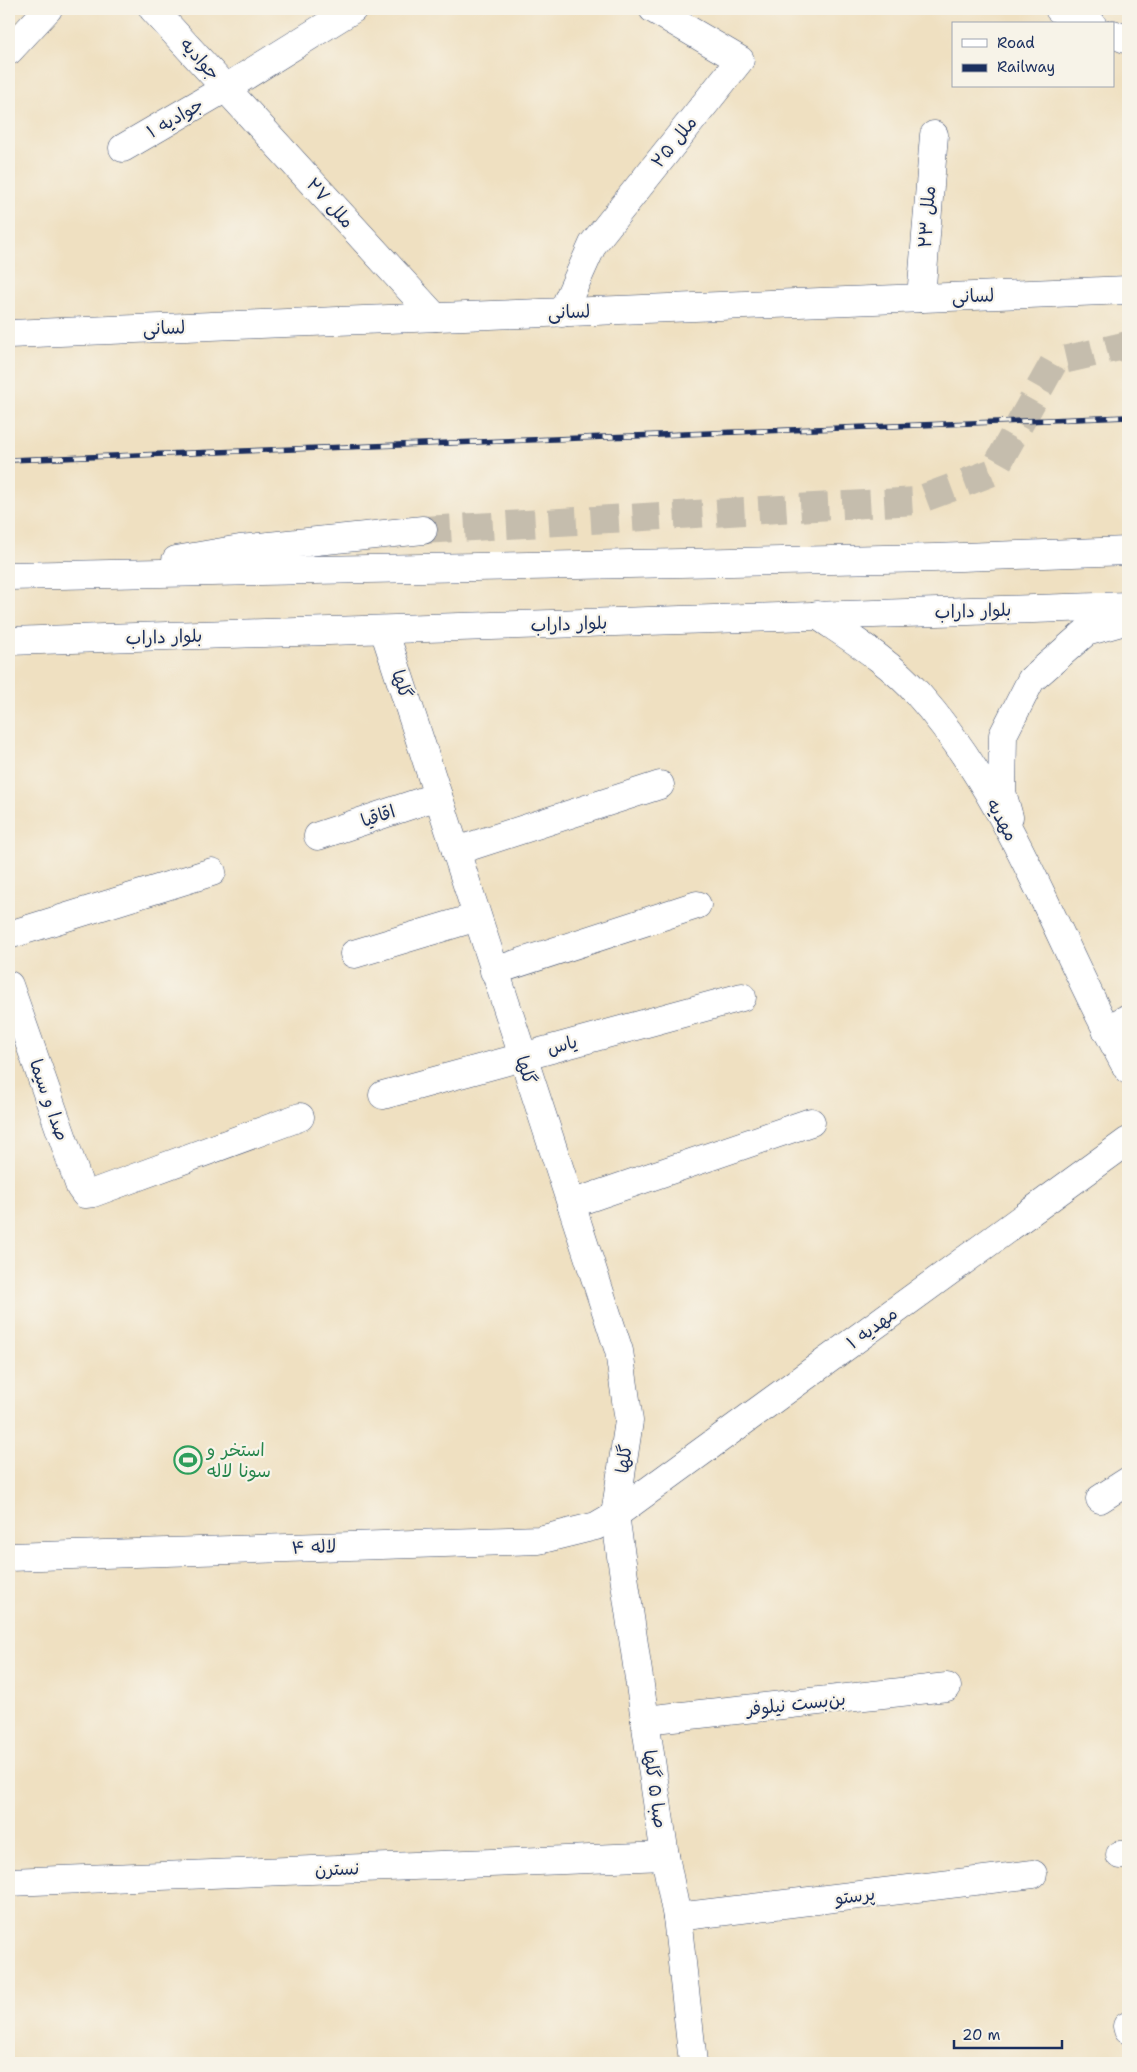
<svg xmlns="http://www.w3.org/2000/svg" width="1137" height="2072" font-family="'Shantell Sans','Playpen Sans Arabic',sans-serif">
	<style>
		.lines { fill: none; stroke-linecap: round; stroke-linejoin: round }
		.secondary-tunnel { stroke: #c5bdad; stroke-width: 28; stroke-dasharray: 28 14; stroke-linecap: butt }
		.street-casing { stroke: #3b4a6d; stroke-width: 29 }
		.secondary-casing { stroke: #3b4a6d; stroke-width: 29 }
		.street { stroke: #fff; stroke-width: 28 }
		.secondary { stroke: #fff; stroke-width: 28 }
		.rail-casing { stroke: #1b2f5e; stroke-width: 5.5 }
		.rail { stroke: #f7f3e8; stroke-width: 4; stroke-dasharray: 11; stroke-linecap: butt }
		.labels { text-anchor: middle; stroke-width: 4.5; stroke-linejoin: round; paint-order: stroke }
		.street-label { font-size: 18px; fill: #1b2f5e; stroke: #f7f3e8 }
		.leisure-label { font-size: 18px; fill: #27864d; stroke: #f7f3e8; text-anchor: start }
	</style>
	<rect width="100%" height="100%" fill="#f7f3e8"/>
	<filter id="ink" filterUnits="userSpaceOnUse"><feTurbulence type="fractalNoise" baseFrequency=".02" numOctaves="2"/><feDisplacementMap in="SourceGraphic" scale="10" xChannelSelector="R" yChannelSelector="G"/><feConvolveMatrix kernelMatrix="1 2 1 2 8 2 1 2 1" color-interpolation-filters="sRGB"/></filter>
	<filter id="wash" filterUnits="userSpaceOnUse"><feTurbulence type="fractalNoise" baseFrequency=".0096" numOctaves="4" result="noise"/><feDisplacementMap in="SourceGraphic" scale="20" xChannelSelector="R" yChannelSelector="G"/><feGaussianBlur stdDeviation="1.12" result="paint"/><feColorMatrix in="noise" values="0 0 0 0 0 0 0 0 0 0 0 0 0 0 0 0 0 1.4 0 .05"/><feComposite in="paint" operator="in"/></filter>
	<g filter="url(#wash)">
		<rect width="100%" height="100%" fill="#efe0c1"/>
	</g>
	<g filter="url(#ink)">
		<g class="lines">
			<!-- secondary-tunnel -->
			<polyline class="secondary-tunnel" points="423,530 916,501 993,472 1054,362 1128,345"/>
			<!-- street casing -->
			<g class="street-casing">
				<g id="street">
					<polyline points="153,9 435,317"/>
					<polyline points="1059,9 1092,24"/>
					<polyline points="1113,34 1128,40"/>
					<polyline points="9,51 48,9"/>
					<polyline points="123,148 226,88 353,9"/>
					<polyline points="921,298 934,135"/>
					<polyline points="562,313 593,244 740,60 653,9"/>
					<polyline points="9,334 1128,290"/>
					<polyline points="384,630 619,1351 629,1421 615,1515 665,1856 677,1917 693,2063"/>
					<polyline points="318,836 438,796"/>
					<polyline points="456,851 660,785"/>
					<polyline points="9,935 212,872"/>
					<polyline points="354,954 477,917"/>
					<polyline points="494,971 697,905"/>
					<polyline points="9,985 80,1187 85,1194 93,1193 300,1117"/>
					<polyline points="1106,1030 1128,1018"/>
					<polyline points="383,1095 742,997"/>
					<polyline points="571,1204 811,1122"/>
					<polyline points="1100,1499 1128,1481"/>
					<polyline points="9,1557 539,1540 596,1526 615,1515 1128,1141"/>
					<polyline points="645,1720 947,1687"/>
					<polyline points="1120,1855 1128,1855"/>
					<polyline points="9,1882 665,1856"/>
					<polyline points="677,1917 1033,1874"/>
					<polyline points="1127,2026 1128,2030"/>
				</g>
			</g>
			<!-- secondary casing -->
			<g class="secondary-casing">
				<g id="secondary">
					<polyline points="176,560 240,549 423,530"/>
					<polyline points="9,576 934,558 1128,551"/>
					<path d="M817,615C852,639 890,662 918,694C1013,801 1059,947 1128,1070"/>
					<polyline points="9,641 1128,606"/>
					<polyline points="1009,817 1002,792 1003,735 1031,680 1086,632 1128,620"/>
				</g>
			</g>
			<!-- street -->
			<use href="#street" class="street"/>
			<!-- secondary -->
			<use href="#secondary" class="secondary"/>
			<!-- rail casing -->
			<g class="rail-casing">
				<polyline id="rail" points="9,460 1128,417"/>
			</g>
			<!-- rail -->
			<use href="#rail" class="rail"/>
		</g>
	</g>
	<!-- icons -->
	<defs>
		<g id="stadium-ring" transform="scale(1.4375)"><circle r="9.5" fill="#f7f3e8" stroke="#2e9e5b" stroke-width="1.5"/><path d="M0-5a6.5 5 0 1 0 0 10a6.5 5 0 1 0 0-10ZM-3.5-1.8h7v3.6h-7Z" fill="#2e9e5b"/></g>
	</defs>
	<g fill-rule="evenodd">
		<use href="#stadium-ring" x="188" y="1460"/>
	</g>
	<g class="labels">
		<!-- street labels -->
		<g class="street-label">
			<text transform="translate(200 59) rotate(48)" y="6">جوادیه</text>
			<text transform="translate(175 118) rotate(-30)" y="6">جوادیه ۱</text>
			<text transform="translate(674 142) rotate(-51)" y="6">ملل ۲۵</text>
			<text transform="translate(330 203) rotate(48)" y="6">ملل ۲۷</text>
			<text transform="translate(927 217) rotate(-86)" y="6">ملل ۲۳</text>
			<text transform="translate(973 296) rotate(-2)" y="6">لسانی</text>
			<text transform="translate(569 312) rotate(-2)" y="6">لسانی</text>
			<text transform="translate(164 328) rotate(-2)" y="6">لسانی</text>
			<text transform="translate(973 611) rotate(-2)" y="6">بلوار داراب</text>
			<text transform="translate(569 624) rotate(-2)" y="6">بلوار داراب</text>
			<text transform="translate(164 637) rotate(-2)" y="6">بلوار داراب</text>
			<text transform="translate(402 684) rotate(72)" y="6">گلها</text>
			<text transform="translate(378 816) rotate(-18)" y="6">اقاقیا</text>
			<text transform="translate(1002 820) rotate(61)" y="6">مهدیه</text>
			<text transform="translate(562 1045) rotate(-15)" y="6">یاس</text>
			<text transform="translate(526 1070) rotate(72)" y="6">گلها</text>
			<text transform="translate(49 1100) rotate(71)" y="6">صدا و سیما</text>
			<text transform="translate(872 1328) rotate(-36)" y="6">مهدیه ۱</text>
			<text transform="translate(624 1459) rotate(-82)" y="6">گلها</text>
			<text transform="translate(314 1547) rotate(-2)" y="6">لاله ۴</text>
			<text transform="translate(796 1704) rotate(-6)" y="6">بن‌بست نیلوفر</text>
			<text transform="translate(655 1789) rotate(82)" y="6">صبا ۵ گلها</text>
			<text transform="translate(337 1869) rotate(-2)" y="6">نسترن</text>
			<text transform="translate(855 1896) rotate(-7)" y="6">پرستو</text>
		</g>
		<!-- leisure labels -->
		<g class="leisure-label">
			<text x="207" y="1456">استخر و<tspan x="207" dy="21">سونا لاله</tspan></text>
		</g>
	</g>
	<!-- margin -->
	<rect width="1137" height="2072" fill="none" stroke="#f7f3e8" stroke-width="30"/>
	<!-- legend -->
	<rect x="952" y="22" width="162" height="65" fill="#f7f3e8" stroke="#9fa5b1"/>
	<rect x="962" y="39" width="25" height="8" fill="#ffffff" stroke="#9fa5b1"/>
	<text x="997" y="48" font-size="15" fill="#1b2f5e">Road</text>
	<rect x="962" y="64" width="25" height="8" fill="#1b2f5e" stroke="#9fa5b1"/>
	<text x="997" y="72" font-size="15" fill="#1b2f5e">Railway</text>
	<!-- scale -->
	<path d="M954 2040v8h108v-8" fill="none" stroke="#1b2f5e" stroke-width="2.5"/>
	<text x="962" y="2040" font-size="15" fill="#1b2f5e" stroke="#f7f3e8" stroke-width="4" paint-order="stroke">20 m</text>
</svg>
